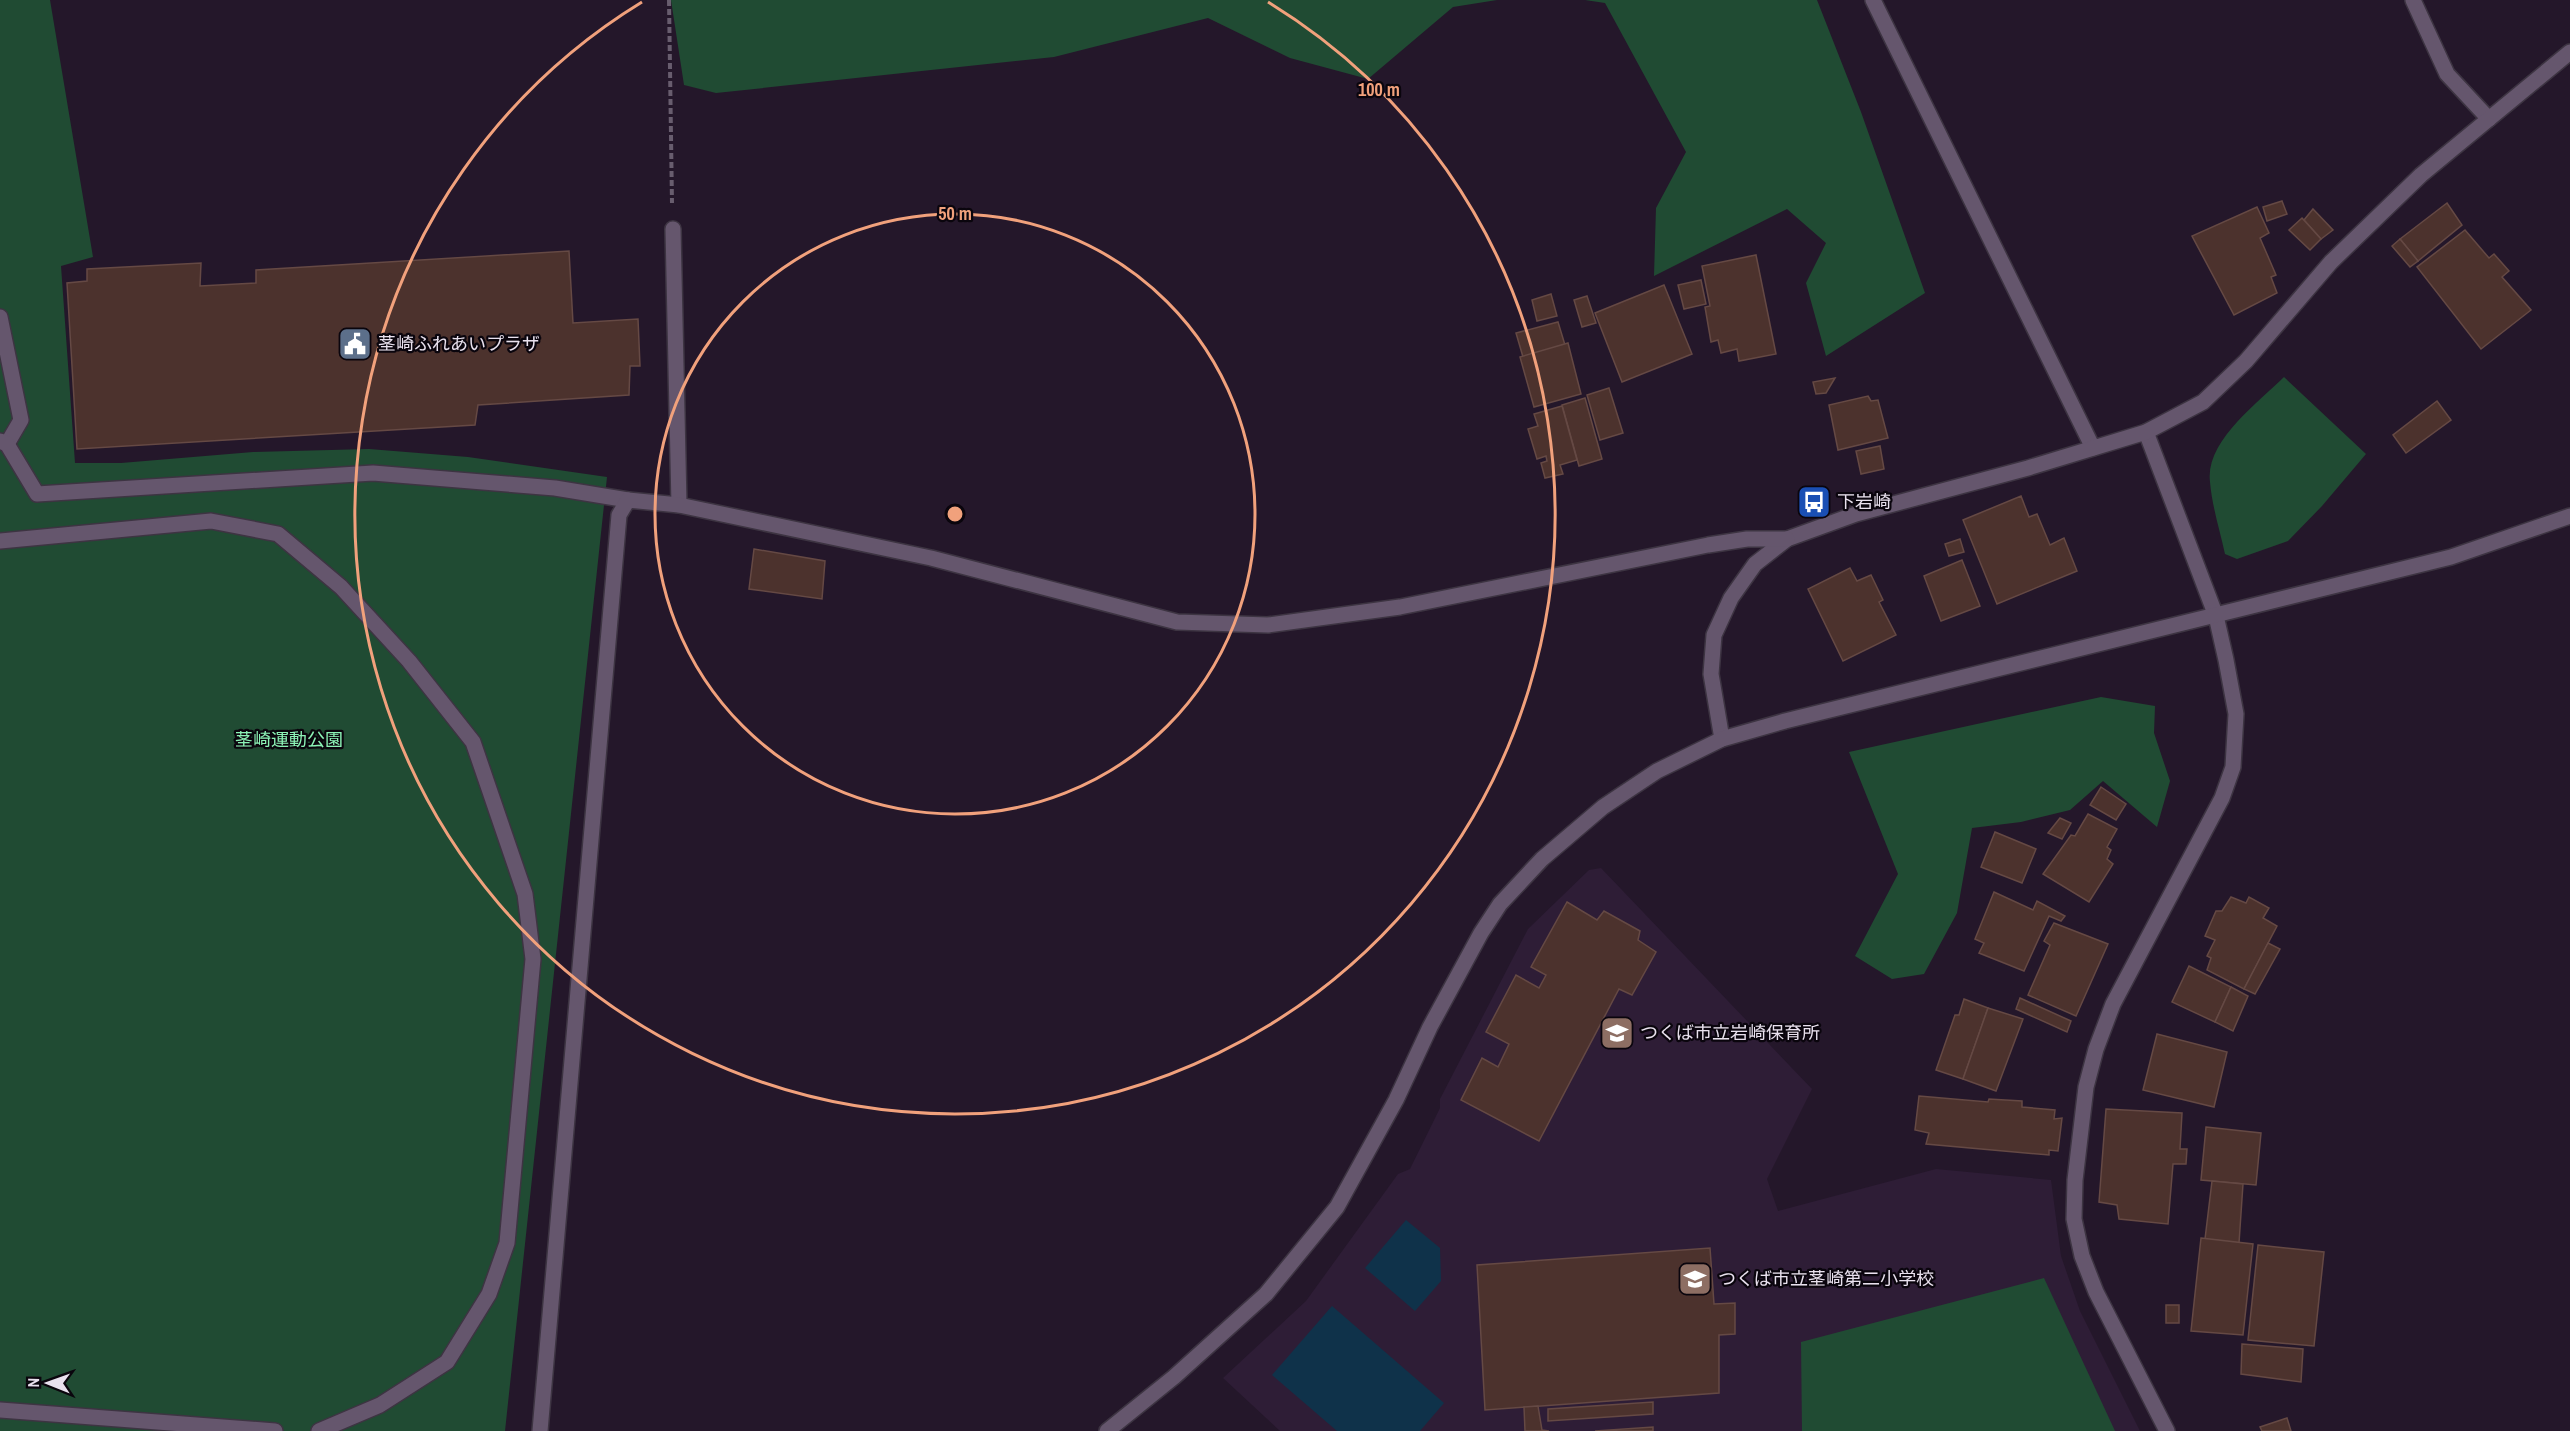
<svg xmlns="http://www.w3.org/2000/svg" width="2570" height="1431" font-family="'Archivo Narrow','Noto Sans JP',sans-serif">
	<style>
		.built { fill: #2e1d36 }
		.green { fill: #204b33 }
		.water { fill: #0f324a }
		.building { fill: #4c322d; stroke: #654944; stroke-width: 1.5 }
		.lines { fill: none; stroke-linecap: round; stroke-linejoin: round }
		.minor-casing { stroke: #3d3442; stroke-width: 18 }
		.path { stroke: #685d6e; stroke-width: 4; stroke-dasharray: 6 3; stroke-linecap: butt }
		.minor { stroke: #65566d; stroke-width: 15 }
		.ring { fill: none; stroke: #f1a17c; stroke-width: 3 }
		.labels { text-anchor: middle; stroke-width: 4.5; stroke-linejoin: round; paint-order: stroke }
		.poi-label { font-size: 18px; fill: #e9e1ee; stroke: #0a050d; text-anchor: start }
		.park-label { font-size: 18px; fill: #8cf3b6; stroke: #0a050d }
		.centre { fill: #f1a17c; stroke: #0a050d; stroke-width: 3 }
		.ring-label { font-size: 18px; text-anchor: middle; font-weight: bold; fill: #f1a17c; stroke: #0a050d; stroke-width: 4.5; stroke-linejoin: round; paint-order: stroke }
	</style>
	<rect width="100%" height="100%" fill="#24172a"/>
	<!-- built -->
	<polygon class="built" points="1601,868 1812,1089 1767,1179 1778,1211 1936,1169 2051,1180 2061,1256 2080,1311 2140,1431 1280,1431 1223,1378 1306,1301 1398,1174 1410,1169 1440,1108 1440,1099 1528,929 1589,870"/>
	<!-- green -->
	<g class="green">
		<polygon points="0,0 50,0 93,257 61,266 75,463 121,463 253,452 369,449 468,457 607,477 505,1431 0,1431"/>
		<polygon points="671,0 1497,0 1453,7 1368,79 1290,58 1208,18 1054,57 716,93 684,85"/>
		<polygon points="1585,0 1817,0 1861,112 1925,293 1826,356 1806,283 1826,243 1787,209 1654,276 1656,208 1686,152 1605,3"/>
		<path d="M2284,377L2366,454L2322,506L2288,541L2237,559L2225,554C2220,531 2212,506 2210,482C2205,441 2258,403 2284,377Z"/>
		<polygon points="2101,697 2155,706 2154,733 2170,781 2157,827 2103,781 2070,810 2021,822 1972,828 1957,913 1924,974 1892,979 1855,956 1898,874 1849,752"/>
		<polygon points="2044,1278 2115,1431 1802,1431 1801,1342"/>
	</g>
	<!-- water -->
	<g class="water">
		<polygon points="1406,1220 1440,1248 1441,1281 1415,1311 1365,1268"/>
		<polygon points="1332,1306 1444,1403 1420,1431 1337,1431 1272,1375"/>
	</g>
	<!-- building -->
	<g class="building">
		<polygon points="2282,201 2287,214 2267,221 2263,207"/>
		<polygon points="2447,203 2462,225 2418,261 2400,239"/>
		<polygon points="2257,207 2269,233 2260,238 2276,275 2271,277 2277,293 2234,315 2192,236"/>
		<polygon points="2313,209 2333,230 2321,239 2304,220"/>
		<polygon points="2302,218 2321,239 2310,250 2289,230"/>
		<polygon points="2465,230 2489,258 2494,254 2509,271 2502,277 2531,310 2481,349 2417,267"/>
		<polygon points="2400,239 2418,261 2410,267 2392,246"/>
		<polygon points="569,251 573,323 638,319 640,366 630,366 629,395 478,405 475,425 77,449 67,283 87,281 87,269 201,263 200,286 256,283 256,270"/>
		<polygon points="1756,255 1776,354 1739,361 1737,349 1721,353 1718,340 1711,342 1705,307 1710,306 1702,266"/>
		<polygon points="1701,280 1706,304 1684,309 1678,285"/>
		<polygon points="1664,285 1692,354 1622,382 1595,313"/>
		<polygon points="1551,294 1557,316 1537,321 1532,300"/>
		<polygon points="1587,296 1596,323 1582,327 1574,300"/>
		<polygon points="1558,322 1565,345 1523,357 1516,333"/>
		<polygon points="1568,343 1581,394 1534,407 1520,357"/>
		<polygon points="1835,378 1826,393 1816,394 1813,382"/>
		<polygon points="1609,388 1623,433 1600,440 1587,395"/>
		<polygon points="1868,396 1871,401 1878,400 1888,438 1838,450 1829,405"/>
		<polygon points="1585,398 1602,459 1579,466 1562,405"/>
		<polygon points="2437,401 2451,420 2406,453 2393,435"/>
		<polygon points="1562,406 1577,460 1560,465 1563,474 1545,478 1541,463 1547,461 1546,456 1537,459 1528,429 1538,426 1534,414"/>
		<polygon points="1880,446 1884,469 1861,474 1856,451"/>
		<polygon points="2021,496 2029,517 2037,514 2050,545 2064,538 2077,571 1997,604 1963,520"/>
		<polygon points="1960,539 1964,552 1949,556 1945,544"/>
		<polygon points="754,549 825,561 822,599 749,589"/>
		<polygon points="1962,560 1980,606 1941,621 1924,576"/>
		<polygon points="1850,568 1857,581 1871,575 1883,600 1879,602 1896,635 1843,661 1808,589"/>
		<polygon points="2101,787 2126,804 2116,820 2090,805"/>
		<polygon points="2088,814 2117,829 2107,847 2111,850 2107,859 2113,864 2089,902 2043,874 2071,835 2075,836"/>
		<polygon points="2060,818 2071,823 2062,839 2048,833"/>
		<polygon points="1995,832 2036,849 2022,883 1981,867"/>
		<polygon points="1994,892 2033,910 2037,901 2065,916 2061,921 2049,916 2024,971 1979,953 1984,943 1975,939"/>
		<polygon points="2231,897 2246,903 2249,897 2269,908 2263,918 2277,926 2244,989 2207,970 2211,958 2207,956 2215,940 2205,936 2216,911 2222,911"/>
		<polygon points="1567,902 1597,920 1604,911 1640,931 1638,940 1656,952 1632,995 1619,989 1539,1141 1461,1100 1482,1058 1498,1067 1509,1044 1486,1032 1516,975 1539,988 1546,975 1531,967"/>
		<polygon points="2054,923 2108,944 2076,1016 2028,995 2050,945 2044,941"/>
		<polygon points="2268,943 2280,949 2255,994 2244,989"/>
		<polygon points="2189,966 2231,987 2215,1022 2172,1002"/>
		<polygon points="2231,987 2248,996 2233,1031 2215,1022"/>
		<polygon points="2020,998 2071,1021 2067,1032 2016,1009"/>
		<polygon points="1964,999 1988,1008 1963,1079 1936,1070 1955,1015 1959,1015"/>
		<polygon points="1988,1008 2023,1019 1996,1091 1963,1079"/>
		<polygon points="2157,1034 2227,1052 2214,1107 2143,1090"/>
		<polygon points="1919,1096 1988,1102 1989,1099 2022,1101 2022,1107 2055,1110 2054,1119 2062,1118 2058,1151 2049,1150 2049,1155 1926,1144 1929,1133 1915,1130"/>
		<polygon points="2106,1109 2182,1113 2180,1149 2187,1149 2186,1164 2173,1164 2168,1224 2119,1219 2117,1205 2099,1202"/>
		<polygon points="2206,1127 2261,1133 2256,1185 2201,1180"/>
		<polygon points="2212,1181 2243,1184 2239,1243 2205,1239"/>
		<polygon points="2201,1238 2253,1244 2243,1335 2191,1331"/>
		<polygon points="2258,1245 2324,1252 2314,1346 2248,1340"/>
		<polygon points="1710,1248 1714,1304 1735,1303 1735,1334 1719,1335 1719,1393 1485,1410 1477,1265"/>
		<rect x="2166" y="1305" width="13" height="18"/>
		<polygon points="2242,1344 2303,1349 2301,1382 2241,1374"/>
		<polygon points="1653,1402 1653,1414 1548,1421 1548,1409"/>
		<polygon points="1538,1406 1542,1430 1549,1431 1525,1431 1524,1407"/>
		<polygon points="2287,1418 2291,1431 2262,1431 2260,1427"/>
		<polygon points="1653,1427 1653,1431 1595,1431"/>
	</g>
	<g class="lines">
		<!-- minor casing -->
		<g class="minor-casing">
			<g id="minor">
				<polyline points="1873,0 2093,448"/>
				<polyline points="2413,0 2447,74 2489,119"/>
				<polyline points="673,229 679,505"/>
				<polyline points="0,317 21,420 7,444"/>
				<polyline points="2146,432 2216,616 2226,660 2236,714 2233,767 2222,798 2113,1004 2096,1049 2086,1087 2075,1180 2074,1219 2082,1256 2096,1292 2167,1431"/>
				<polyline points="0,441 7,444 37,494 373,473 555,488 628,500"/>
				<polyline points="0,541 211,521 278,534 341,587 409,661 473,742 525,894 533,959 507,1243 489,1294 447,1362 380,1405 319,1431"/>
				<polyline points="1722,739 1711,674 1714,635 1731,598 1755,564 1787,539 1856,514 2028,468 2146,432 2203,402 2246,361 2331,262 2421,175 2570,52"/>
				<polyline points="0,1410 275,1431"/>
				<polyline points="540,1431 619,515 628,500 679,505 931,558 1177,622 1268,625 1400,607 1708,545 1747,539 1787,539"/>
				<polyline points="1107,1431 1174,1377 1266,1294 1337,1207 1396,1100 1430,1027 1481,933 1500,904 1542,859 1603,807 1657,771 1722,739 1785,721 2451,557 2570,516"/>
			</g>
		</g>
		<!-- path -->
		<polyline class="path" points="669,0 672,203"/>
		<!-- minor -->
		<use href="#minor" class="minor"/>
	</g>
	<!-- distance rings -->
	<g class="ring">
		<circle cx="955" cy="514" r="300"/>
		<path d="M1268 2A600 600 0 1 1 642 2"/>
	</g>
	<!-- icons -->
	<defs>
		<g id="civic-square" transform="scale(1.725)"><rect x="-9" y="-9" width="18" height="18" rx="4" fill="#5c6f8a" stroke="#0a050d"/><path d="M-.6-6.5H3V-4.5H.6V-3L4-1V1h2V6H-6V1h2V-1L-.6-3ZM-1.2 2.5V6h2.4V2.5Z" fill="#fff"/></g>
		<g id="bus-square" transform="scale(1.725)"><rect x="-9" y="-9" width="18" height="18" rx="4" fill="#1a4fb4" stroke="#0a050d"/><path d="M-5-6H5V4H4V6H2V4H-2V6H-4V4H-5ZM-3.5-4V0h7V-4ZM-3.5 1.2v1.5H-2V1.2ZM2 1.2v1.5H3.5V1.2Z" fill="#fff"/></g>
		<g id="school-square" transform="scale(1.725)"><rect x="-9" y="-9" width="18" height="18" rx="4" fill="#8d6e63" stroke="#0a050d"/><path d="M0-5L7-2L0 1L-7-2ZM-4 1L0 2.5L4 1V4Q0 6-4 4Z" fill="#fff"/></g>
	</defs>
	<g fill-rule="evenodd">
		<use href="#civic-square" x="355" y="344"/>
		<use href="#bus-square" x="1814" y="502"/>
		<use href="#school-square" x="1617" y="1033"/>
		<use href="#school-square" x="1695" y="1279"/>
	</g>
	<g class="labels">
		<!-- poi labels -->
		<g class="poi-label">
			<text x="378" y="350">茎崎ふれあいプラザ</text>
			<text x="1837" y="508">下岩崎</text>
			<text x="1640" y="1039">つくば市立岩崎保育所</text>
			<text x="1718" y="1285">つくば市立茎崎第二小学校</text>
		</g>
		<!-- park labels -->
		<g class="park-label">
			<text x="289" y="746">茎崎運動公園</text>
		</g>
	</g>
	<circle cx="955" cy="514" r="9" class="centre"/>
	<g class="ring-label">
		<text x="1379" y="96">100 m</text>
		<text x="955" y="220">50 m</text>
	</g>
	<!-- north arrow -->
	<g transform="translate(48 1383) rotate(271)" stroke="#0a050d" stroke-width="4.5" paint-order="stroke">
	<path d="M0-4.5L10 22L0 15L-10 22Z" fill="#e9e1ee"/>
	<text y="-9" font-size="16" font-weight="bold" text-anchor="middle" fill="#e9e1ee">N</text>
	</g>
</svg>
